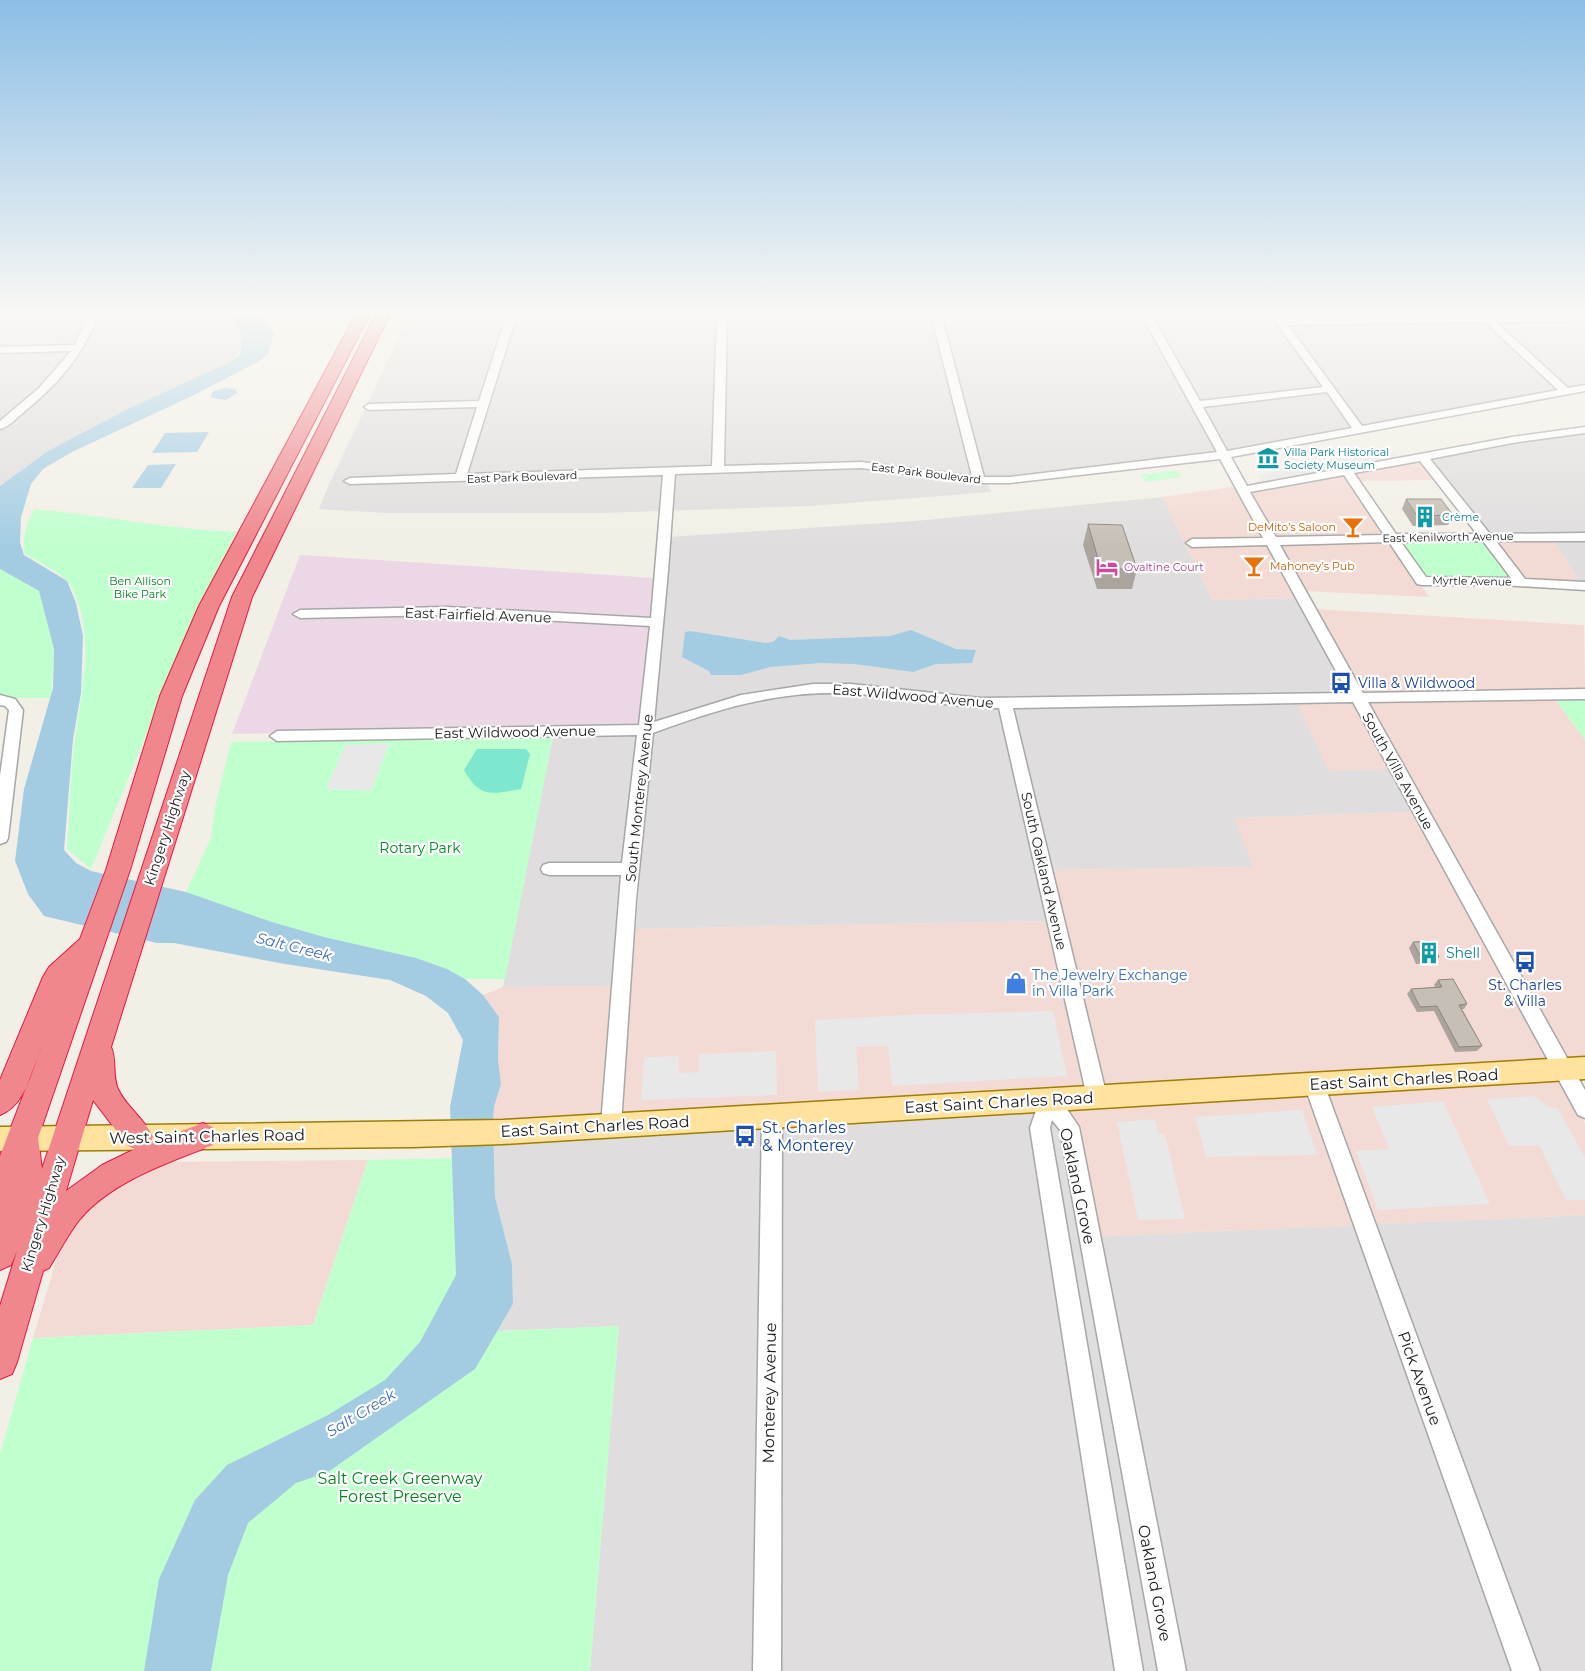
<svg xmlns="http://www.w3.org/2000/svg" width="1585" height="1671" font-family="Montserrat,sans-serif">
	<style>
		.residential { fill: #dfdddd }
		.commercial { fill: #f4dad4 }
		.industrial { fill: #ebd7e5 }
		.park { fill: #c0ffce }
		.pitch { fill: #7de8cd }
		.parking { fill: #e8e8e8 }
		.water { fill: #a3cce3 }
		.lines { fill: none; stroke-linecap: round; stroke-linejoin: round }
		.minor-casing { stroke: #a7a7a7; stroke-width: 3 }
		.major-casing { stroke: #9d7e00; stroke-width: 3 }
		.highway-casing { stroke: #ec1743; stroke-width: 2 }
		.minor { fill: #fff; fill-rule: evenodd }
		.major { fill: #ffe29e; fill-rule: evenodd }
		.highway { fill: #ef878d; fill-rule: evenodd }
		.wall { fill: #aaa49c }
		.building { fill: #c6bfb5; stroke: #8b867f }
		.labels { text-anchor: middle; stroke-width: 4.5; stroke-linejoin: round; paint-order: stroke }
		.far-culture-label { font-size: 11px; fill: #0d838f; stroke: #fff; text-anchor: start }
		.far-street-label { font-size: 11px; fill: #202020; stroke: #fff }
		.far-food-label { font-size: 11px; fill: #c56008; stroke: #fff; text-anchor: end }
		.far-hotel-label { font-size: 11px; fill: #b23c85; stroke: #fff; text-anchor: start }
		.far-park-label { font-size: 11px; fill: #02861e; stroke: #fff }
		.street-label { font-size: 14px; fill: #202020; stroke: #fff }
		.transit-label { font-size: 14px; fill: #164399; stroke: #fff; text-anchor: start }
		.park-label { font-size: 14px; fill: #02861e; stroke: #fff }
		.culture-label { font-size: 14px; fill: #0d838f; stroke: #fff; text-anchor: start }
		.shop-label { font-size: 14px; fill: #366cbe; stroke: #fff; text-anchor: start }
		.water-label { font-size: 15px; font-style: italic; fill: #426eba; stroke: #fff }
		.near-street-label { font-size: 16px; fill: #202020; stroke: #fff }
		.near-transit-label { font-size: 16px; fill: #164399; stroke: #fff; text-anchor: start }
		.near-park-label { font-size: 16px; fill: #02861e; stroke: #fff }
	</style>
	<rect width="100%" height="100%" fill="#f2efe6"/>
	<!-- residential -->
	<g class="residential">
		<polygon points="0,314 228,314 240,329 242,342 236,357 228,363 0,485"/>
		<polygon points="410,314 1585,314 1585,387 1362,429 1216,452 984,479 992,492 810,506 600,513 386,513 319,509 330,482"/>
		<polygon points="1585,433 1585,591 1551,536 1491,537 1429,460 1524,440"/>
		<polygon points="1163,497 1212,600 1299,598 1352,694 998,700 1050,921 636,929 651,726 668,537 915,521"/>
		<polygon points="1296,701 1391,769 1415,812 1235,818 1254,867 1050,870 1009,706"/>
		<polygon points="640,733 614,986 503,987 553,737"/>
		<polygon points="1058,1106 1083,1237 1585,1215 1585,1671 590,1671 619,1326 497,1331 513,1304 512,1264 495,1197 493,1140"/>
	</g>
	<!-- commercial -->
	<g class="commercial">
		<polygon points="1423,459 1439,480 1357,481 1352,474"/>
		<polygon points="1347,474 1429,597 1304,591 1248,492"/>
		<polygon points="1238,486 1299,598 1212,600 1163,497"/>
		<polygon points="1551,536 1581,584 1524,580 1491,537"/>
		<polygon points="1315,609 1584,625 1585,690 1360,694"/>
		<polygon points="1554,698 1585,740 1585,1062 1568,1062 1364,700"/>
		<polygon points="1355,700 1391,769 1329,771 1296,701"/>
		<polygon points="1415,812 1553,1065 1101,1092 1050,870 1253,867 1234,818"/>
		<polygon points="1050,921 1088,1091 620,1117 636,929"/>
		<polygon points="614,986 602,1118 493,1123 494,1107 501,1084 498,1059 499,1017 483,995 503,987"/>
		<polygon points="1560,1076 1585,1123 1585,1215 1083,1237 1058,1106"/>
		<polygon points="368,1160 313,1325 33,1338 64,1234 79,1208 164,1162"/>
	</g>
	<!-- industrial -->
	<polygon class="industrial" points="300,555 655,578 642,727 232,734"/>
	<!-- park -->
	<g class="park">
		<polygon points="1176,470 1182,477 1146,482 1140,475"/>
		<path d="M34,509C102,515 168,529 236,532L208,590L158,706L91,869L67,849C70,813 70,775 75,739C82,689 97,630 69,583C64,574 35,560 25,554C21,537 27,524 34,509Z"/>
		<polygon points="1484,539 1517,579 1424,579 1398,540"/>
		<polygon points="0,569 39,591 54,649 51,698 16,698 0,694"/>
		<polygon points="1554,698 1585,698 1585,740"/>
		<polygon points="553,737 505,979 465,979 447,969 416,958 324,937 272,922 186,892 211,838 215,807 231,742"/>
		<polygon points="494,1157 495,1197 512,1264 513,1304 498,1331 619,1326 590,1671 0,1671 0,1454 33,1338 313,1325 368,1160"/>
	</g>
	<!-- pitch -->
	<path class="pitch" d="M477,749H526L530,754L521,789C492,794 480,799 464,770Z"/>
	<!-- parking -->
	<g class="parking">
		<polygon points="1387,449 1401,459 1265,484 1259,476 1290,467"/>
		<polygon points="389,743 371,791 326,789 345,745"/>
		<polygon points="1053,1011 1067,1076 892,1086 888,1046 856,1047 859,1090 818,1092 815,1020 905,1015"/>
		<polygon points="776,1051 777,1095 641,1100 644,1057 679,1056 679,1073 699,1072 699,1054"/>
		<polygon points="1534,1096 1550,1108 1558,1108 1585,1158 1585,1200 1566,1200 1539,1145 1509,1146 1487,1099"/>
		<polygon points="1443,1101 1490,1204 1378,1210 1356,1151 1389,1149 1372,1107"/>
		<polygon points="1302,1110 1317,1155 1206,1157 1195,1117"/>
		<polygon points="1155,1119 1159,1134 1165,1134 1185,1219 1138,1220 1117,1122"/>
	</g>
	<!-- water -->
	<g class="water">
		<path d="M228,314H259L269,325L274,334L268,354L258,362L194,395L72,452L43,469L31,484L21,517L20,543L24,555L67,581L76,603L83,636L81,693L73,739L64,850L76,863L91,871L186,892L272,922L324,937L416,958L447,969L465,979L483,995L499,1017L498,1059L501,1084L494,1107L493,1123L495,1197L512,1264L513,1304L475,1369L328,1472L296,1483L248,1523L228,1575L211,1671H144L159,1579L195,1500L227,1465L328,1415L385,1380L420,1342L456,1275L450,1107L463,1040L448,1013L426,996L390,980L285,964L174,943H157L44,916L28,894L15,861L24,789L53,688L54,649L39,591L0,569V486L48,451L128,409L228,363L240,355C244,336 240,328 228,314Z"/>
		<polygon points="224,388 235,389 237,393 226,400 211,398 212,392"/>
		<polygon points="209,432 197,452 152,453 165,433"/>
		<polygon points="176,464 161,488 132,488 148,465"/>
		<polygon points="911,630 956,649 976,650 972,663 936,664 913,672 855,664 820,663 770,667 741,675 711,675 709,671 682,657 685,632 690,631 765,643 773,642 779,636 790,640 890,636"/>
	</g>
	<g class="lines">
		<!-- minor casing -->
		<g class="minor-casing">
			<g id="minor">
				<path d="M88,314H98C84,355 58,384 25,411C18,417 9,427 0,429V421L39,388L71,351L0,353V347L75,345Z"/>
				<path d="M507,314H517L467,474L712,466L717,314H727L724,466L861,462L972,476L931,314H941L984,477H1010L1217,452L1141,314H1151L1200,401L1323,387L1277,324L1272,314H1280L1284,319L1481,317L1485,314L1490,316L1585,315V321L1496,322L1568,388L1585,385V391L1231,457L1247,486L1512,437L1585,427V433L1512,443L1430,459L1490,534L1585,533V541H1496L1525,579L1585,582V590L1502,585H1422L1417,584L1389,542L1280,545L1363,693L1585,689V699L1368,702L1585,1090V1118L1578,1115L1353,702L1013,708L1107,1097L1104,1103L1097,1106L1090,1103L1087,1097L999,708C944,708 891,693 836,693C772,692 712,711 653,733L636,900L621,1125L618,1131L611,1134L604,1131L601,1125L621,875H549L543,873L541,869L543,865L549,863H622L637,735L277,741L270,736L277,731L639,725L650,626L447,615L300,618L293,614L300,610L447,607L651,618L663,475L350,484L344,481L350,478L456,474L477,407L369,410L364,407L369,404L479,401ZM1485,322L1558,390L1362,426L1288,325ZM1327,392L1352,428L1227,451L1203,407ZM1220,459L1263,538L1192,539L1186,543L1192,547L1267,545L1348,693L980,698L851,684H813L741,695L654,722L668,571L675,474L861,468L979,483H1010ZM1420,461L1477,534H1396L1354,473ZM1344,475L1384,535L1276,537L1250,492ZM1483,541L1511,578L1426,577L1401,542Z"/>
				<polygon points="0,695 15,699 23,710 8,838 6,842 0,844 0,776 9,710 5,706 0,705"/>
				<polygon points="1314,1075 1321,1078 1324,1084 1540,1671 1512,1671 1304,1084 1307,1078"/>
				<polygon points="1049,1090 1056,1093 1079,1127 1186,1671 1158,1671 1060,1130 1052,1120 1050,1128 1143,1671 1115,1671 1030,1128 1042,1093"/>
				<polygon points="772,1107 779,1110 782,1116 781,1671 753,1671 762,1116 765,1110"/>
			</g>
		</g>
		<!-- major casing -->
		<g class="major-casing">
			<polygon id="major" points="1585,1057 1585,1079 503,1144 413,1147 0,1151 0,1127 503,1120"/>
		</g>
		<!-- highway casing -->
		<g class="highway-casing">
			<path id="highway" d="M356,314H370L219,606L182,696L130,870L38,1138L42,1169L232,597L376,314H390L252,597L111,1047C117,1060 112,1076 118,1089C126,1107 145,1119 153,1137L150,1143L203,1123L213,1127L218,1136L213,1145C168,1163 112,1181 80,1219C68,1234 59,1252 49,1268L43,1271L17,1362L12,1374L0,1379V1306L17,1251L11,1265L0,1270V1156L42,1046C32,1070 26,1105 0,1115V1080L43,977L49,967L80,939L106,870L160,696L199,606ZM93,1100L128,1146L135,1149L102,1165L66,1191Z"/>
		</g>
		<!-- minor -->
		<use href="#minor" class="minor"/>
		<!-- major -->
		<use href="#major" class="major"/>
		<!-- highway -->
		<use href="#highway" class="highway"/>
	</g>
	<!-- wall -->
	<g class="wall">
		<polygon points="1406,499 1453,515 1448,525 1413,526 1402,509"/>
		<polygon points="1088,524 1137,569 1132,589 1097,589 1083,545"/>
		<polygon points="1413,942 1439,957 1434,963 1416,964 1409,948"/>
		<polygon points="1438,980 1467,1004 1464,1009 1462,1009 1482,1046 1477,1051 1455,1052 1434,1011 1417,1012 1407,994 1411,989 1435,987 1434,985"/>
	</g>
	<!-- building -->
	<g class="building">
		<polygon points="1406,499 1441,499 1453,515 1417,516"/>
		<polygon points="1088,524 1122,525 1137,569 1101,569"/>
		<polygon points="1431,941 1439,957 1421,957 1413,942"/>
		<polygon points="1453,979 1467,1004 1459,1005 1482,1046 1459,1047 1437,1006 1420,1007 1411,989 1442,987 1438,980"/>
	</g>
	<!-- sky -->
	<linearGradient id="sky" x2="0" y2="1"><stop stop-color="#8cbee6"/><stop offset="0.57" stop-color="#f9f8f4"/><stop offset="1" stop-color="#f9f8f4" stop-opacity="0"/></linearGradient>
	<rect width="1585" height="548" fill="url(#sky)"/>
	<!-- icons -->
	<defs>
		<g id="museum-bare" transform="scale(1.725)"><path d="M0-6L6-3V-2H-6V-3ZM-5-1h2V3h-2ZM-1-1h2V3h-2ZM3-1h2V3H3ZM-6 4H6V6H-6Z" fill="#0f9aa8" stroke="#fff" stroke-width="2.5" paint-order="stroke"/></g>
		<g id="building-bare" transform="scale(1.725)"><path d="M-4-6H4V6H1V3H-1V6H-4ZM-2.5-4.3h1.7v1.8h-1.7ZM.8-4.3h1.7v1.8H.8ZM-2.5-1h1.7V.8h-1.7ZM.8-1h1.7V.8H.8Z" fill="#0f9aa8" stroke="#fff" stroke-width="2.5" paint-order="stroke"/></g>
		<g id="bar-bare" transform="scale(1.725)"><path d="M-6-5H6L.8 .8V4.5H3.5V6h-7V4.5H-.8V.8Z" fill="#e8710a" stroke="#fff" stroke-width="2.5" paint-order="stroke"/></g>
		<g id="hotel-bare" transform="scale(1.725)"><path d="M-6-4.5h1.5V1H6V5H4.5V3h-9V5H-6ZM-4 0a1.8 1.8 0 1 1 3.6 0ZM.5 0V-2.5h3Q6-2.5 6 0Z" fill="#d1479c" stroke="#fff" stroke-width="2.5" paint-order="stroke"/></g>
		<g id="bus-bare" transform="scale(1.725)"><path d="M-5-6H5V4H4V6H2V4H-2V6H-4V4H-5ZM-3.5-4V0h7V-4ZM-3.5 1.2v1.5H-2V1.2ZM2 1.2v1.5H3.5V1.2Z" fill="#1a4fb4" stroke="#fff" stroke-width="2.5" paint-order="stroke"/></g>
		<g id="shop-bare" transform="scale(1.725)"><path d="M-5-2.5h2.3a2.7 3.5 0 0 1 5.4 0H5L5.5 6h-11ZM-1.5-2.5h3a1.5 2.3 0 0 0-3 0Z" fill="#3f7fe0" stroke="#fff" stroke-width="2.5" paint-order="stroke"/></g>
	</defs>
	<g fill-rule="evenodd">
		<use href="#museum-bare" x="1268" y="458"/>
		<use href="#building-bare" x="1425" y="517"/>
		<use href="#bar-bare" x="1353" y="527"/>
		<use href="#bar-bare" x="1254" y="566"/>
		<use href="#hotel-bare" x="1107" y="567"/>
		<use href="#bus-bare" x="1341" y="683"/>
		<use href="#building-bare" x="1429" y="953"/>
		<use href="#bus-bare" x="1525" y="962"/>
		<use href="#shop-bare" x="1016" y="983"/>
		<use href="#bus-bare" x="745" y="1136"/>
	</g>
	<g class="labels">
		<!-- far-culture labels -->
		<g class="far-culture-label">
			<text x="1284" y="456">Villa Park Historical<tspan x="1284" dy="13">Society Museum</tspan></text>
			<text x="1442" y="521">Crème</text>
		</g>
		<!-- far-street labels -->
		<g class="far-street-label">
			<text transform="translate(926 473) rotate(7)" y="4">East Park Boulevard</text>
			<text transform="translate(522 477) rotate(-2)" y="4">East Park Boulevard</text>
			<text transform="translate(1448 537) rotate(-1)" y="4">East Kenilworth Avenue</text>
			<text transform="translate(1472 581) rotate(1)" y="4">Myrtle Avenue</text>
		</g>
		<!-- far-food labels -->
		<g class="far-food-label">
			<text x="1336" y="531">DeMito’s Saloon</text>
			<text x="1270" y="570" text-anchor="start">Mahoney’s Pub</text>
		</g>
		<!-- far-hotel labels -->
		<g class="far-hotel-label">
			<text x="1124" y="571">Ovaltine Court</text>
		</g>
		<!-- far-park labels -->
		<g class="far-park-label">
			<text x="140" y="585">Ben Allison<tspan x="140" dy="13">Bike Park</tspan></text>
		</g>
		<!-- street labels -->
		<g class="street-label">
			<text transform="translate(478 615) rotate(2)" y="5">East Fairfield Avenue</text>
			<text transform="translate(913 696) rotate(5)" y="5">East Wildwood Avenue</text>
			<text transform="translate(515 732) rotate(-1)" y="5">East Wildwood Avenue</text>
			<text transform="translate(1398 771) rotate(61)" y="5">South Villa Avenue</text>
			<text transform="translate(639 798) rotate(-84)" y="5">South Monterey Avenue</text>
			<text transform="translate(167 828) rotate(-72)" y="5">Kingery Highway</text>
			<text transform="translate(1044 871) rotate(77)" y="5">South Oakland Avenue</text>
			<text transform="translate(43 1214) rotate(-73)" y="5">Kingery Highway</text>
		</g>
		<!-- transit labels -->
		<g class="transit-label">
			<text x="1358" y="688">Villa &amp; Wildwood</text>
			<text x="1525" y="990" text-anchor="middle">St. Charles<tspan x="1525" dy="16">&amp; Villa</tspan></text>
		</g>
		<!-- park labels -->
		<g class="park-label">
			<text x="420" y="853">Rotary Park</text>
		</g>
		<!-- culture labels -->
		<g class="culture-label">
			<text x="1446" y="958">Shell</text>
		</g>
		<!-- shop labels -->
		<g class="shop-label">
			<text x="1032" y="980">The Jewelry Exchange<tspan x="1032" dy="16">in Villa Park</tspan></text>
		</g>
		<!-- water labels -->
		<g class="water-label">
			<text transform="translate(294 947) rotate(14)" y="5">Salt Creek</text>
			<text transform="translate(361 1413) rotate(-31)" y="5">Salt Creek</text>
		</g>
		<!-- near-street labels -->
		<g class="near-street-label">
			<text transform="translate(1404 1079) rotate(-3)" y="6">East Saint Charles Road</text>
			<text transform="translate(999 1102) rotate(-3)" y="6">East Saint Charles Road</text>
			<text transform="translate(595 1126) rotate(-3)" y="6">East Saint Charles Road</text>
			<text transform="translate(207 1136) rotate(-1)" y="6">West Saint Charles Road</text>
			<text transform="translate(1078 1186) rotate(78)" y="6">Oakland Grove</text>
			<text transform="translate(1420 1378) rotate(70)" y="6">Pick Avenue</text>
			<text transform="translate(769 1393) rotate(-89)" y="6">Monterey Avenue</text>
			<text transform="translate(1155 1583) rotate(79)" y="6">Oakland Grove</text>
		</g>
		<!-- near-transit labels -->
		<g class="near-transit-label">
			<text x="762" y="1133">St. Charles<tspan x="762" dy="18">&amp; Monterey</tspan></text>
		</g>
		<!-- near-park labels -->
		<g class="near-park-label">
			<text x="400" y="1484">Salt Creek Greenway<tspan x="400" dy="18">Forest Preserve</tspan></text>
		</g>
	</g>
</svg>
